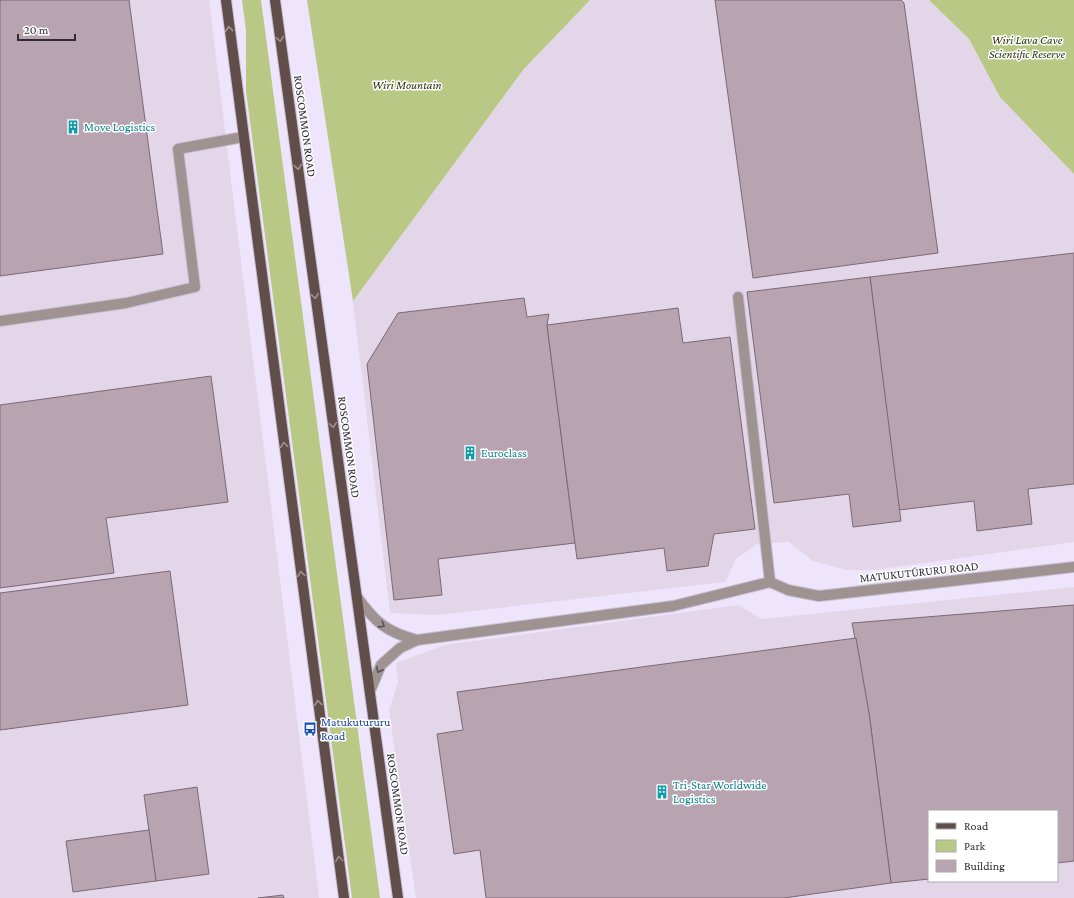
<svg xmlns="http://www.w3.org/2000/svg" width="1074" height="898" font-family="'Crimson Pro',serif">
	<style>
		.industrial { fill: #e3d6e9; fill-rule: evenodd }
		.green { fill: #b9c985 }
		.building { fill: #b8a3b1; stroke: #7c6876 }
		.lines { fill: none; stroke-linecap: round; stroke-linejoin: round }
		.minor-casing { stroke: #c8bfd3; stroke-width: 12 }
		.major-casing { stroke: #c8bfd3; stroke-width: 12 }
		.minor { stroke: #9f9391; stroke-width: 10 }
		.major { stroke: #614d4a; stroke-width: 10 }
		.oneway { stroke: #a09492 }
		.oneway2 { stroke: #575055 }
		.labels { text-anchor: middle; stroke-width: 3; stroke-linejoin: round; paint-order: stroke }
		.park-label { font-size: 12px; font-style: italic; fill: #2b320a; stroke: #fff }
		.street-label { font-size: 12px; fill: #302c35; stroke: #fff }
		.culture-label { font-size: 12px; fill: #0d838f; stroke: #fff; text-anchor: start }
		.transit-label { font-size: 12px; fill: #164399; stroke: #fff; text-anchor: start }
	</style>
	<rect width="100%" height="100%" fill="#eee4fb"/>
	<!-- industrial -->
	<g class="industrial">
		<polygon points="0,0 209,0 319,898 0,898"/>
		<polygon points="590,0 929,0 969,39 1000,97 1074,174 1074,542 875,570 847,570 813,561 789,542 757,544 736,559 725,582 437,615 390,613 353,301 523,70"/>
		<path d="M1074,587V898H416L389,711L398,682L396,663L445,645L738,605L762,619ZM929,811H1057V881H929Z"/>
	</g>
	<!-- green -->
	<g class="green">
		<polygon points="242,0 261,0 380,898 352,898 246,91 246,30"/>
		<polygon points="307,0 590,0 523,70 353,301"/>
		<polygon points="929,0 1074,0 1074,174 1000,97 969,39"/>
	</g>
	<!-- building -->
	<g class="building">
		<polygon points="0,0 129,0 163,254 0,276"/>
		<polygon points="715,0 901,0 904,3 938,253 753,278"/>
		<polygon points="1074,253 1074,484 1028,489 1032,524 977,531 974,501 899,510 870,277"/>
		<polygon points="870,277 901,521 853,527 849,494 774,503 747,292"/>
		<polygon points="524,298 527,317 549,314 547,325 575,543 438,559 442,595 394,600 367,364 398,313"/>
		<polygon points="678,308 683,343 730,337 755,529 714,534 708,566 667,571 664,548 577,559 547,325"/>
		<polygon points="211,376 228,502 106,518 114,573 0,588 0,405"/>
		<polygon points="170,571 188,705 0,730 0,593"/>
		<polygon points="1074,605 1074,861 1057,863 1057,811 929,811 929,879 891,883 869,713 852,623"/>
		<polygon points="856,638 869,713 891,883 784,898 486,898 480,850 454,854 437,734 463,730 457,692"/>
		<polygon points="197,787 209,874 156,881 144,795"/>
		<polygon points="149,830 156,881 73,892 66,841"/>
		<polygon points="283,895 284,898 258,898"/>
	</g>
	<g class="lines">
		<!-- minor casing -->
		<g class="minor-casing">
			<g id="minor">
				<polyline points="738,297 770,582"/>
				<polyline points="0,321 126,303 195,287 178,149 243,137"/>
				<polyline points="770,582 788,590 819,596 1074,567"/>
				<path d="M357,597C375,622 386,632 417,640"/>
				<polyline points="370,691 381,665 400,648 417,640 673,606 770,582"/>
			</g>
		</g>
		<!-- major casing -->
		<g class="major-casing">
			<g id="major">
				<polyline points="226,0 344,898"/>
				<polyline points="275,0 398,898"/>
			</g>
		</g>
		<!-- minor -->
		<use href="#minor" class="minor"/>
		<!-- major -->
		<use href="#major" class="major"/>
	</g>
	<!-- one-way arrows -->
	<defs><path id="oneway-chevron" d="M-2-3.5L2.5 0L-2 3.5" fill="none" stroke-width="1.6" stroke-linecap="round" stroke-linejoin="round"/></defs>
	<g class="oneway">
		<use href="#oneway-chevron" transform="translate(229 29) rotate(-96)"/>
		<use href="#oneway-chevron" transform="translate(280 39) rotate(82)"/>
		<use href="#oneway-chevron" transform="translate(298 167) rotate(82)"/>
		<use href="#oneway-chevron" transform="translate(315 296) rotate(82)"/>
		<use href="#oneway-chevron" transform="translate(333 425) rotate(82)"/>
		<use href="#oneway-chevron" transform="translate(284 445) rotate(-98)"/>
		<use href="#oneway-chevron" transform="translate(301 574) rotate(-98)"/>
		<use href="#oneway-chevron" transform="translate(318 703) rotate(-98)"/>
		<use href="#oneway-chevron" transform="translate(339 859) rotate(-98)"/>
	</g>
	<g class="oneway2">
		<use href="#oneway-chevron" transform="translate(382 625) rotate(32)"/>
		<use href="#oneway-chevron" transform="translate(379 670) rotate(116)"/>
	</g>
	<!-- icons -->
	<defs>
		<g id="building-bare" transform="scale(1.08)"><path d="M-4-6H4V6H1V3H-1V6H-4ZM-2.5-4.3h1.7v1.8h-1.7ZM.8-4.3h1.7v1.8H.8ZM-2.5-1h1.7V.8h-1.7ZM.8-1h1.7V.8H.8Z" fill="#0f9aa8" stroke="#fff" stroke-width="2.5" paint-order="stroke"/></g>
		<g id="bus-bare" transform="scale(1.08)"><path d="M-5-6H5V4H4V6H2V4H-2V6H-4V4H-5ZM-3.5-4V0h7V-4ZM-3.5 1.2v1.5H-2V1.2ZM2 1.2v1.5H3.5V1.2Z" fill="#1a4fb4" stroke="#fff" stroke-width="2.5" paint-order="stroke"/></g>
	</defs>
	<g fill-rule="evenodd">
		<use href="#building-bare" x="73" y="127"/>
		<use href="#building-bare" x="470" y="453"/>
		<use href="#bus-bare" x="310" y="729"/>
		<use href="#building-bare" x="662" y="792"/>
	</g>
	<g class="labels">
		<!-- park labels -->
		<g class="park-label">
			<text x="1027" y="44">Wiri Lava Cave<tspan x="1027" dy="14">Scientific Reserve</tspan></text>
			<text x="407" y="89">Wiri Mountain</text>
		</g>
		<!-- street labels -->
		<g class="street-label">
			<text transform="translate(305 126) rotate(82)" y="4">ROSCOMMON ROAD</text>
			<text transform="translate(349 447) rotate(82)" y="4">ROSCOMMON ROAD</text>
			<text transform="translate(919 572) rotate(-6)" y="4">MATUKUTŪRURU ROAD</text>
			<text transform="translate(398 804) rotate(82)" y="4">ROSCOMMON ROAD</text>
		</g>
		<!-- culture labels -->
		<g class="culture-label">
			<text x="84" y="131">Move Logistics</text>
			<text x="481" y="457">Euroclass</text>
			<text x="673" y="789">Tri-Star Worldwide<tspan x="673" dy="14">Logistics</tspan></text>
		</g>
		<!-- transit labels -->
		<g class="transit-label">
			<text x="321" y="726">Matukutururu<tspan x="321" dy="14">Road</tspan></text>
		</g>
	</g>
	<!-- legend -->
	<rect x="928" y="810" width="130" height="72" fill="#ffffff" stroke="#acabae"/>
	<rect x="936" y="823" width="20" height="6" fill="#614d4a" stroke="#acabae"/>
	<text x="964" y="830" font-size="12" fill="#302c35">Road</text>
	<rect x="936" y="840" width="20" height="12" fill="#b9c985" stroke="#acabae"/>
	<text x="964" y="850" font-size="12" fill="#302c35">Park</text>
	<rect x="936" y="860" width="20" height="12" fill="#b8a3b1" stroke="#acabae"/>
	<text x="964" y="870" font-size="12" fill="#302c35">Building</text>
	<!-- scale -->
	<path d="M18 34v6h57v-6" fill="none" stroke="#302c35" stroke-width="2"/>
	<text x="24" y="34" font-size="12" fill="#302c35" stroke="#ffffff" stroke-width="3" paint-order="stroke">20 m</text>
</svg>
